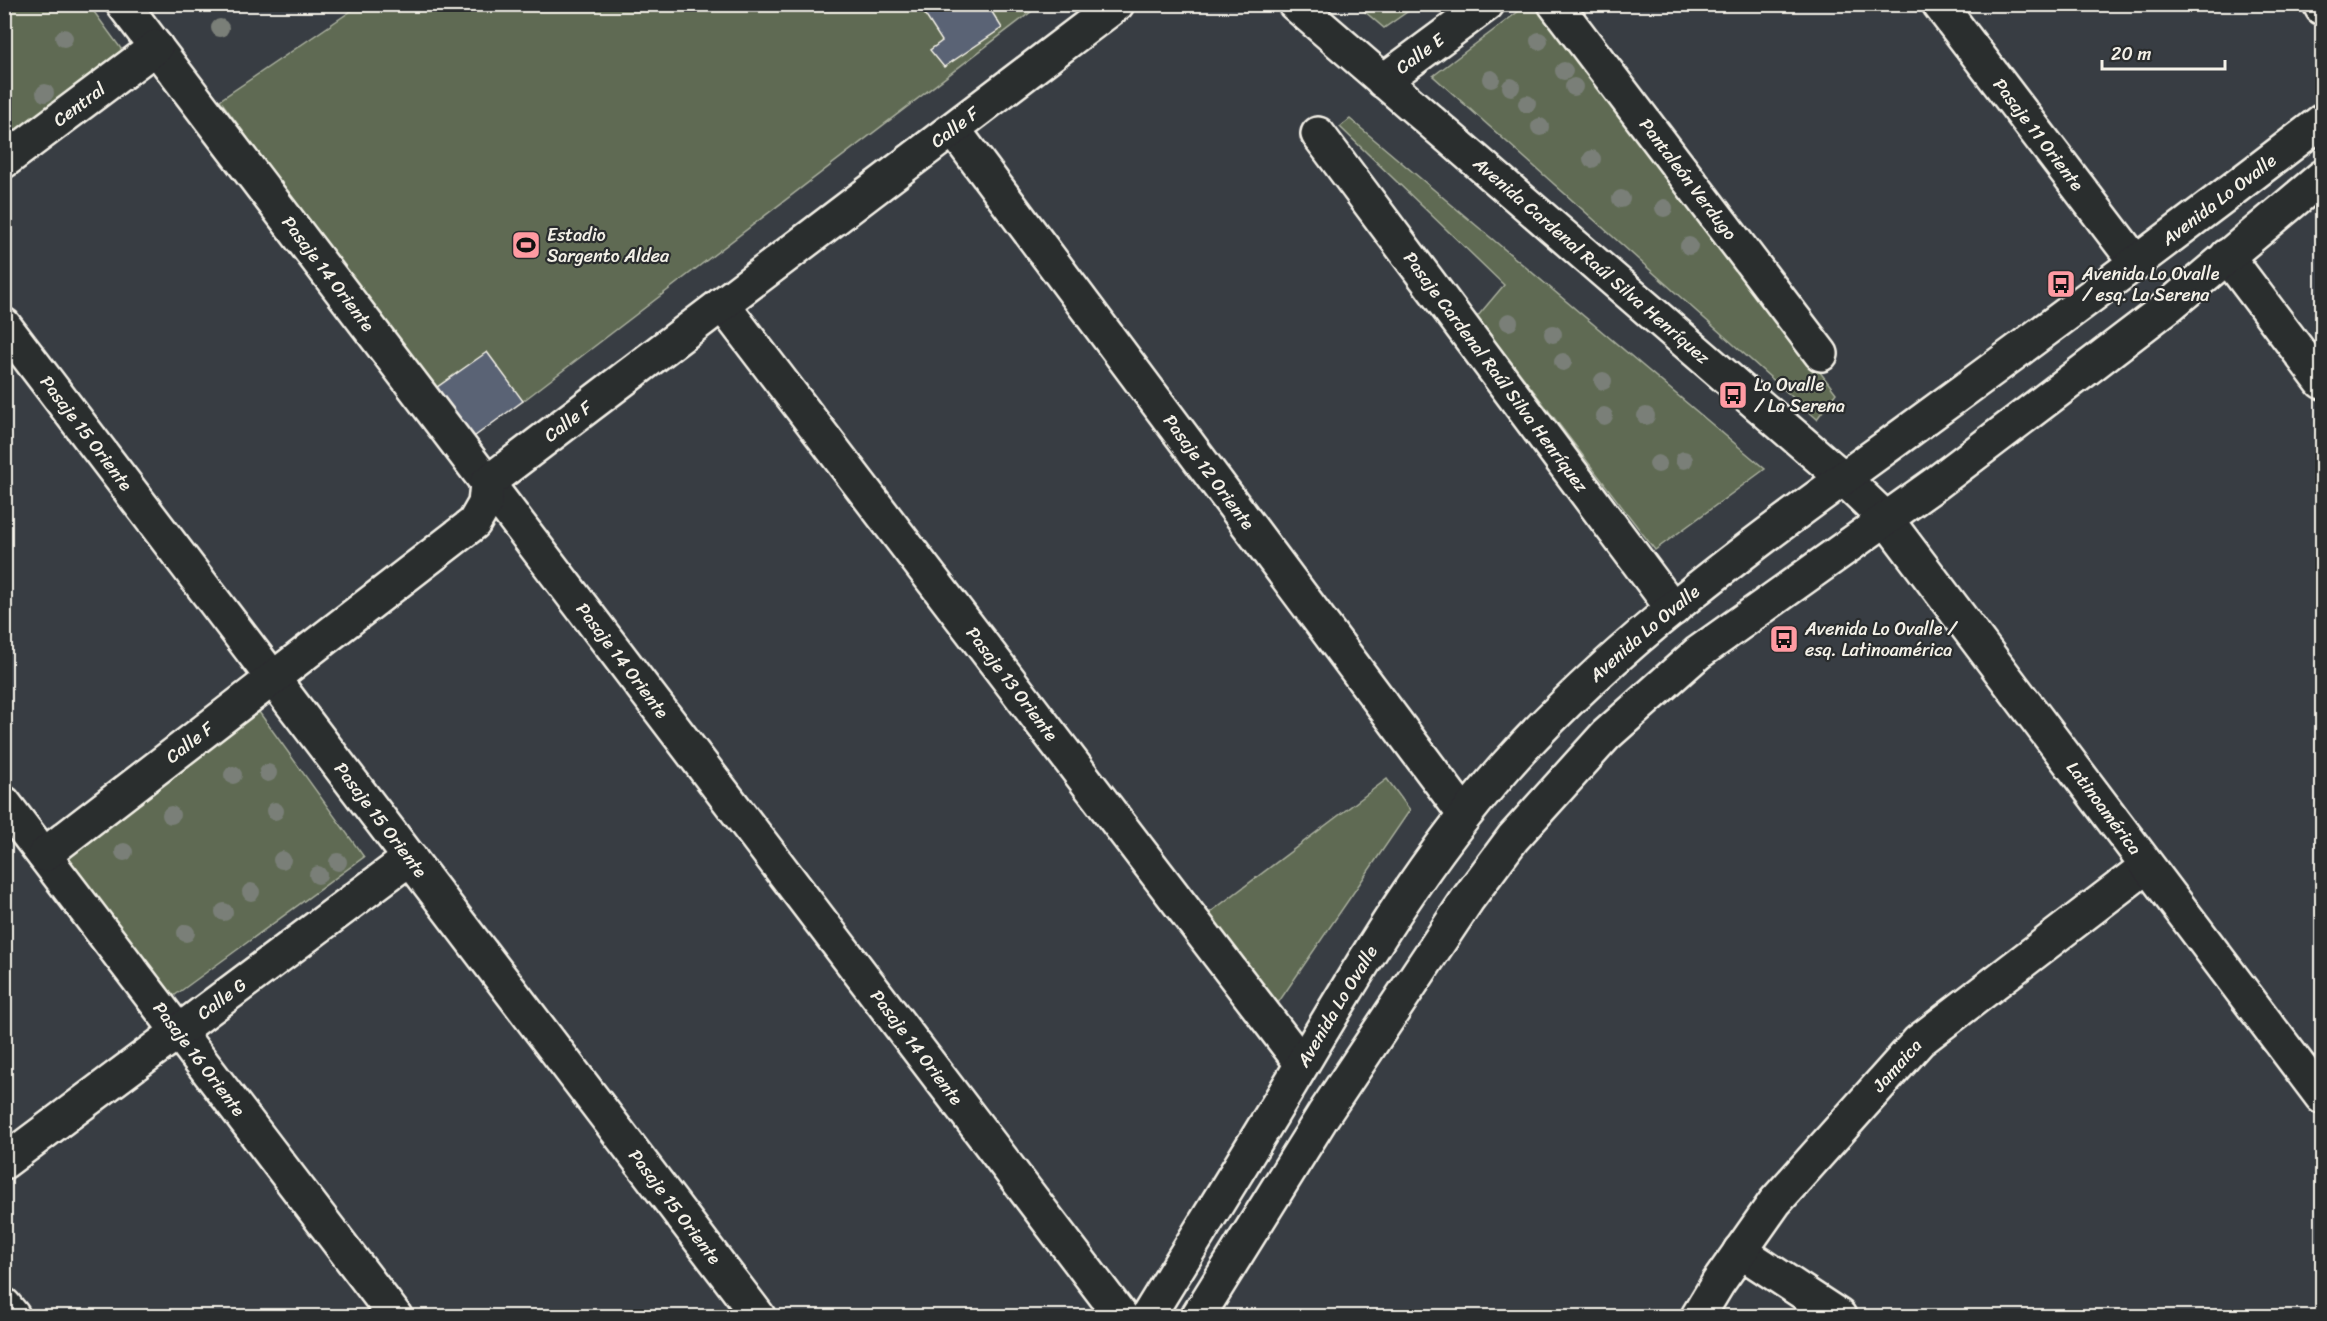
<svg xmlns="http://www.w3.org/2000/svg" width="2327" height="1321" font-family="Sriracha,sans-serif">
	<style>
		.green { fill: #5e6b52; stroke: #a9ae9d; stroke-width: 1.5 }
		.building { fill: #5a6374; stroke: #f4f1e8; stroke-width: 1.5 }
		.lines { fill: none; stroke-linecap: round; stroke-linejoin: round }
		.street-casing { stroke: #f4f1e8; stroke-width: 38 }
		.secondary-casing { stroke: #f4f1e8; stroke-width: 38 }
		.street { stroke: #2a2d2e; stroke-width: 33 }
		.secondary { stroke: #2a2d2e; stroke-width: 33 }
		.tree { fill: #7a7f78 }
		.labels { text-anchor: middle; stroke-width: 4.5; stroke-linejoin: round; paint-order: stroke }
		.street-label { font-size: 18px; fill: #f4f1e8; stroke: #2a2d2e }
		.poi-label { font-size: 18px; fill: #f4f1e8; stroke: #2a2d2e; text-anchor: start }
	</style>
	<rect width="100%" height="100%" fill="#383d43"/>
	<filter id="ink" filterUnits="userSpaceOnUse"><feTurbulence type="fractalNoise" baseFrequency=".0167" numOctaves="2"/><feDisplacementMap in="SourceGraphic" scale="12" xChannelSelector="R" yChannelSelector="G"/><feConvolveMatrix kernelMatrix="1 2 1 2 8 2 1 2 1" color-interpolation-filters="sRGB"/></filter>
	<g filter="url(#ink)">
		<!-- green -->
		<g class="green">
			<polygon points="4,5 89,5 122,50 5,139"/>
			<polygon points="360,5 1040,5 523,401 433,390 220,100"/>
			<polygon points="1357,5 1417,5 1384,28"/>
			<polygon points="1527,5 1539,6 1836,393 1817,419 1433,76"/>
			<polygon points="1350,119 1765,469 1655,550 1477,317 1504,285 1340,127"/>
			<polygon points="259,712 364,857 167,1001 62,856"/>
			<polygon points="1387,779 1410,810 1276,1006 1208,914"/>
		</g>
		<!-- building -->
		<g class="building">
			<polygon points="918,4 987,4 1002,28 944,67 930,50 942,41"/>
			<polygon points="487,352 523,401 471,439 433,390"/>
		</g>
		<g class="lines">
			<!-- street casing -->
			<g class="street-casing">
				<g id="street">
					<path id="s1" d="M123,4L1121,1316"/>
					<path id="s2" d="M1555,4L1821,354"/>
					<path id="s3" d="M1939,4L2137,264"/>
					<polyline points="2320,4 2322,8"/>
					<path id="s4" d="M1383,81L1487,4"/>
					<path id="s5" d="M953,129L1464,814"/>
					<path id="s6" d="M1318,134L1673,609"/>
					<path id="s7" d="M4,161L156,47"/>
					<polyline points="2227,256 2322,382"/>
					<path id="s8" d="M722,304L1302,1064"/>
					<path id="s9" d="M4,325L758,1316"/>
					<path id="s10" d="M4,803L395,1316"/>
					<path id="s11" d="M44,855L474,523L485,504L487,483L1117,4"/>
					<path id="s12" d="M4,1162L410,858"/>
					<polyline points="1740,1251 1839,1316"/>
					<polyline points="4,1305 13,1316"/>
					<path id="s13" d="M1698,1316L1718,1283L1775,1202L1919,1041L2147,866"/>
				</g>
			</g>
			<!-- secondary casing -->
			<g class="secondary-casing">
				<g id="secondary">
					<path id="s14" d="M1295,4L1843,478L1886,519L2322,1097"/>
					<path id="s15" d="M1148,1316C1200,1231 1253,1147 1304,1061C1367,955 1423,860 1506,766C1613,645 1754,543 1885,448C2032,341 2178,232 2322,121"/>
					<polyline points="1198,1316 1324,1114 1467,900 1513,838 1606,735 1698,653 1935,484 2085,370 2170,305 2322,177"/>
				</g>
			</g>
			<!-- street -->
			<use href="#street" class="street"/>
			<!-- secondary -->
			<use href="#secondary" class="secondary"/>
		</g>
		<!-- trees -->
		<g class="tree">
			<circle cx="220" cy="28" r="9"/>
			<circle cx="64" cy="38" r="9"/>
			<circle cx="1539" cy="41" r="9"/>
			<circle cx="1564" cy="71" r="9"/>
			<circle cx="1491" cy="79" r="9"/>
			<circle cx="1511" cy="87" r="9"/>
			<circle cx="1574" cy="87" r="9"/>
			<circle cx="45" cy="93" r="9"/>
			<circle cx="1527" cy="104" r="9"/>
			<circle cx="1540" cy="127" r="9"/>
			<circle cx="1592" cy="159" r="9"/>
			<circle cx="1621" cy="199" r="9"/>
			<circle cx="1664" cy="208" r="9"/>
			<circle cx="1689" cy="246" r="9"/>
			<circle cx="1509" cy="322" r="9"/>
			<circle cx="1553" cy="334" r="9"/>
			<circle cx="1563" cy="362" r="9"/>
			<circle cx="1603" cy="381" r="9"/>
			<circle cx="1604" cy="416" r="9"/>
			<circle cx="1646" cy="416" r="9"/>
			<circle cx="1684" cy="460" r="9"/>
			<circle cx="1658" cy="464" r="9"/>
			<circle cx="268" cy="773" r="9"/>
			<circle cx="233" cy="775" r="9"/>
			<circle cx="275" cy="811" r="9"/>
			<circle cx="171" cy="815" r="9"/>
			<circle cx="124" cy="852" r="9"/>
			<circle cx="282" cy="860" r="9"/>
			<circle cx="338" cy="862" r="9"/>
			<circle cx="318" cy="875" r="9"/>
			<circle cx="251" cy="892" r="9"/>
			<circle cx="224" cy="912" r="9"/>
			<circle cx="186" cy="933" r="9"/>
		</g>
	</g>
	<!-- icons -->
	<defs>
		<g id="stadium-square" transform="scale(1.5)"><rect x="-9" y="-9" width="18" height="18" rx="4" fill="#ff9aa2" stroke="#2a2d2e"/><path d="M0-5a6.5 5 0 1 0 0 10a6.5 5 0 1 0 0-10ZM-3.5-1.8h7v3.6h-7Z" fill="#111"/></g>
		<g id="bus-square" transform="scale(1.5)"><rect x="-9" y="-9" width="18" height="18" rx="4" fill="#ff9aa2" stroke="#2a2d2e"/><path d="M-5-6H5V4H4V6H2V4H-2V6H-4V4H-5ZM-3.5-4V0h7V-4ZM-3.5 1.2v1.5H-2V1.2ZM2 1.2v1.5H3.5V1.2Z" fill="#111"/></g>
	</defs>
	<g fill-rule="evenodd">
		<use href="#stadium-square" x="526" y="245"/>
		<use href="#bus-square" x="2061" y="284"/>
		<use href="#bus-square" x="1733" y="395"/>
		<use href="#bus-square" x="1784" y="639"/>
	</g>
	<g class="labels">
		<!-- street labels -->
		<g class="street-label">
			<text dy="6" stroke="none"><textPath href="#s4" startOffset="46">Calle E</textPath></text>
			<text dy="6" stroke="none"><textPath href="#s7" startOffset="94">Central</textPath></text>
			<text dy="6" stroke="none"><textPath href="#s11" startOffset="1174">Calle F</textPath></text>
			<text dy="6" stroke="none"><textPath href="#s3" startOffset="164">Pasaje 11 Oriente</textPath></text>
			<text dy="6" stroke="none"><textPath href="#s2" startOffset="220">Pantaleón Verdugo</textPath></text>
			<text dy="6" stroke="none"><textPath href="#s15" startOffset="1569">Avenida Lo Ovalle</textPath></text>
			<text dy="6" stroke="none"><textPath href="#s14" startOffset="392">Avenida Cardenal Raúl Silva Henríquez</textPath></text>
			<text dy="6" stroke="none"><textPath href="#s1" startOffset="339">Pasaje 14 Oriente</textPath></text>
			<text dy="6" stroke="none"><textPath href="#s6" startOffset="297">Pasaje Cardenal Raúl Silva Henríquez</textPath></text>
			<text dy="6" stroke="none"><textPath href="#s11" startOffset="688">Calle F</textPath></text>
			<text dy="6" stroke="none"><textPath href="#s9" startOffset="136">Pasaje 15 Oriente</textPath></text>
			<text dy="6" stroke="none"><textPath href="#s5" startOffset="428">Pasaje 12 Oriente</textPath></text>
			<text dy="6" stroke="none"><textPath href="#s15" startOffset="849">Avenida Lo Ovalle</textPath></text>
			<text dy="6" stroke="none"><textPath href="#s1" startOffset="825">Pasaje 14 Oriente</textPath></text>
			<text dy="6" stroke="none"><textPath href="#s8" startOffset="478">Pasaje 13 Oriente</textPath></text>
			<text dy="6" stroke="none"><textPath href="#s11" startOffset="184">Calle F</textPath></text>
			<text dy="6" stroke="none"><textPath href="#s14" startOffset="1146">Latinoamérica</textPath></text>
			<text dy="6" stroke="none"><textPath href="#s9" startOffset="622">Pasaje 15 Oriente</textPath></text>
			<text dy="6" stroke="none"><textPath href="#s12" startOffset="272">Calle G</textPath></text>
			<text dy="6" stroke="none"><textPath href="#s15" startOffset="363">Avenida Lo Ovalle</textPath></text>
			<text dy="6" stroke="none"><textPath href="#s1" startOffset="1311">Pasaje 14 Oriente</textPath></text>
			<text dy="6" stroke="none"><textPath href="#s10" startOffset="322">Pasaje 16 Oriente</textPath></text>
			<text dy="6" stroke="none"><textPath href="#s13" startOffset="321">Jamaica</textPath></text>
			<text dy="6" stroke="none"><textPath href="#s9" startOffset="1108">Pasaje 15 Oriente</textPath></text>
		</g>
		<!-- poi labels -->
		<g class="poi-label">
			<text x="547" y="241">Estadio<tspan x="547" dy="21">Sargento Aldea</tspan></text>
			<text x="2082" y="280">Avenida Lo Ovalle<tspan x="2082" dy="21">/ esq. La Serena</tspan></text>
			<text x="1754" y="391">Lo Ovalle<tspan x="1754" dy="21">/ La Serena</tspan></text>
			<text x="1805" y="635">Avenida Lo Ovalle /<tspan x="1805" dy="21">esq. Latinoamérica</tspan></text>
		</g>
	</g>
	<!-- margin -->
	<rect width="2327" height="1321" fill="none" stroke="#2a2d2e" stroke-width="24"/>
	<rect x="12" y="12" width="2303" height="1297" fill="none" stroke="#f4f1e8" stroke-width="2" filter="url(#ink)"/>
	<!-- scale -->
	<path d="M2102 60v9h123v-9" fill="none" stroke="#f4f1e8" stroke-width="3"/>
	<text x="2111" y="60" font-size="18" fill="#f4f1e8" stroke="#2a2d2e" stroke-width="4.5" paint-order="stroke">20 m</text>
</svg>
